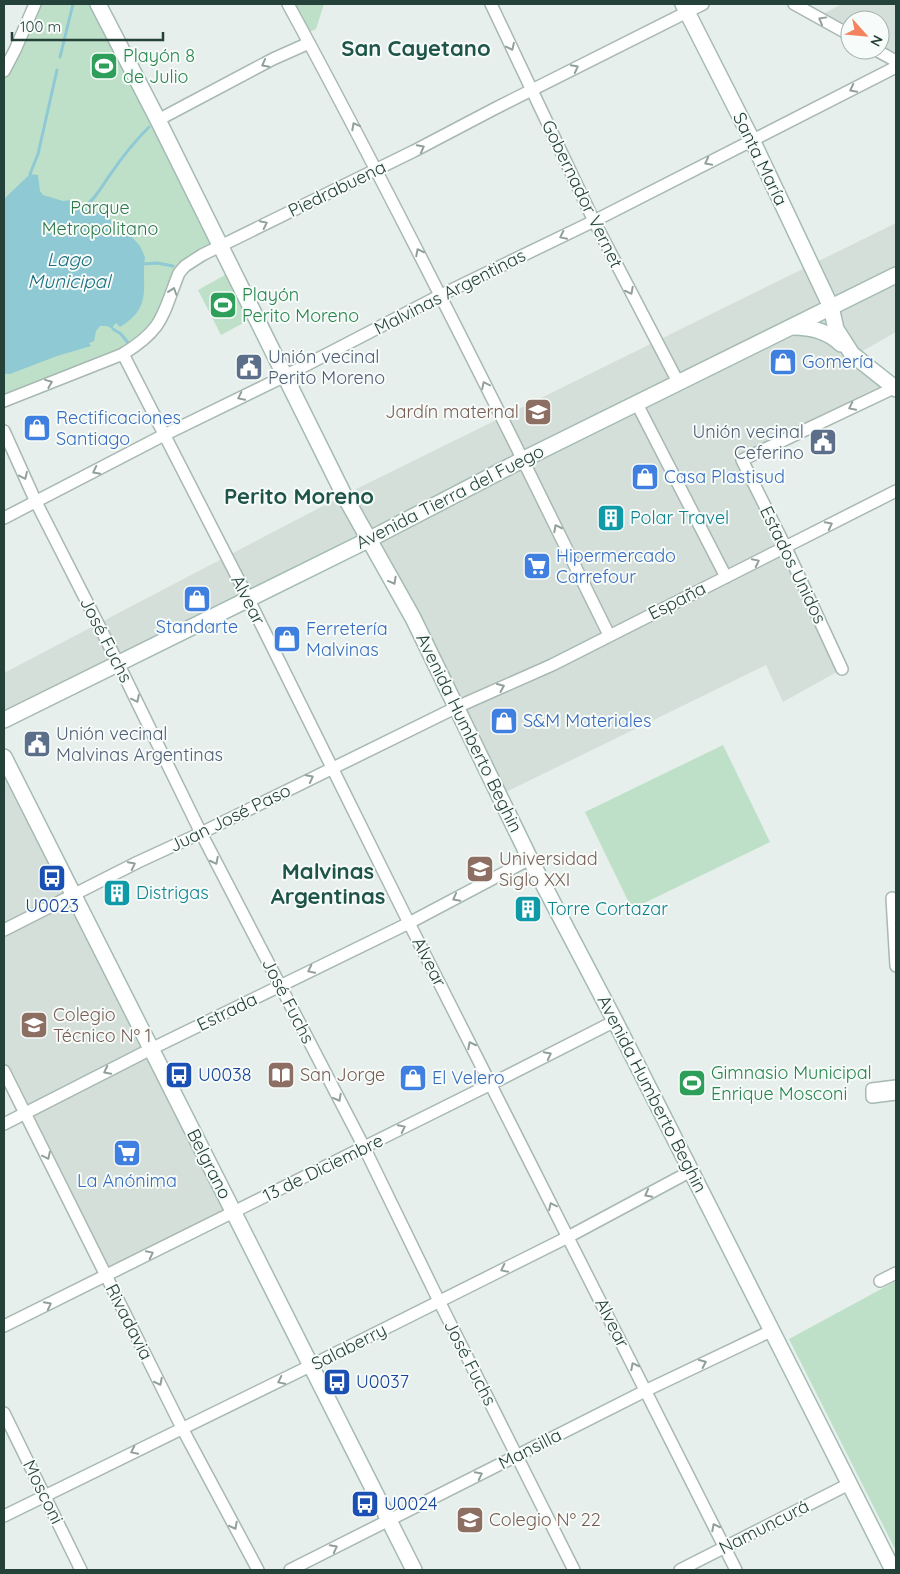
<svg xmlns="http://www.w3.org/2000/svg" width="900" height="1574" font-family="Quicksand,sans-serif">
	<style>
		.built { fill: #d4dfda }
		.green { fill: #bfe0c8 }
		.water { fill: #8ec9d4 }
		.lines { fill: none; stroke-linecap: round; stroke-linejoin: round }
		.stream { stroke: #8ec9d4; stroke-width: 3 }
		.street-casing { stroke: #a8b8b2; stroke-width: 14 }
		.secondary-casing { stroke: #a4bbb3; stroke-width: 18 }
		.street { stroke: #fff; stroke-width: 11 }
		.secondary { stroke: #fff; stroke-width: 15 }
		.oneway { stroke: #92a09c }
		.labels { text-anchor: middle; stroke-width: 4; stroke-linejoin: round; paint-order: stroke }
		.leisure-label { font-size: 18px; fill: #27864d; stroke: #f7fbf9; text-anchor: start }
		.street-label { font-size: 18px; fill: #24423a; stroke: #f7fbf9 }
		.park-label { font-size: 18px; fill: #2d7a4b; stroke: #f7fbf9 }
		.service-label { font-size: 18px; fill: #4e5e75; stroke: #f7fbf9; text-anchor: start }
		.shop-label { font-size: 18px; fill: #366cbe; stroke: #f7fbf9; text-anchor: start }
		.education-label { font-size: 18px; fill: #785e54; stroke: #f7fbf9; text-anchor: start }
		.culture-label { font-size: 18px; fill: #0d838f; stroke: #f7fbf9; text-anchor: start }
		.transit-label { font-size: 18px; fill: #164399; stroke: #f7fbf9; text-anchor: start }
		.water-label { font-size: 19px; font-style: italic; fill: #1c6f80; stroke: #f7fbf9 }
		.district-label { font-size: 22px; font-weight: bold; fill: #1f5548; stroke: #f7fbf9 }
	</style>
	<rect width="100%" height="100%" fill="#e6efeb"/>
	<!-- built -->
	<g class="built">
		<polygon points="842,4 896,4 896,52 880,45 880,20 850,20 850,29 823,14"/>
		<polygon points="896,223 896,332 861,352 896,387 742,460 842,669 783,702 766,665 500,795 369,539 4,720 4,673 344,495"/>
		<polygon points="4,757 233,1212 106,1276 4,1071"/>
	</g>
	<!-- green -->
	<g class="green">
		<polygon points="35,4 98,4 220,246 185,266 167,308 140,343 4,401 4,71"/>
		<polygon points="291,4 324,4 316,29 307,33"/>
		<polygon points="225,275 249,320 221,335 198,290"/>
		<polygon points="723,745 770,842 632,909 585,812"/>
		<polygon points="896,1281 896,1551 789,1339"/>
	</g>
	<!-- water -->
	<path class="water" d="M30,174L38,175L40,191L43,195L63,201L71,200L78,206L106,215L115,225L131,236L140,246L145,257C144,264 144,269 144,277C145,302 142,313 120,327L116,323L113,326V329L107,326H100L96,331L94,341L89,343L91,346L57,356L10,374H4V199Z"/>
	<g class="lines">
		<!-- stream -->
		<g class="stream">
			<polyline points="60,57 73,4"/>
			<polyline points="30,174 38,154 57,70"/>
			<path d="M83,208C96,199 103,184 112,172C123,156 135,141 149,127"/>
			<polyline points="143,264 157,263 173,266"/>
			<polyline points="113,329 121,334 129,344"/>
		</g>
		<!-- street casing -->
		<g class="street-casing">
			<g id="street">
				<path d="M288,4C366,147 439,292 512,438C544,504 577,569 609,635"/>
				<polyline points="491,4 594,221 678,382"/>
				<polyline points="794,4 850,35"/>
				<polyline points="876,50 896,61"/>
				<polyline points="4,71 15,50 35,4"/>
				<polyline points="158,120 273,59 309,43"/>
				<polyline points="123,354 248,598 409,923 736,1570"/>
				<path d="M4,401L123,354C165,328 162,315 179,273L185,266L202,255L414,151L494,109L703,4"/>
				<polyline points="637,404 726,577"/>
				<polyline points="4,431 36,502 118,663 201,833 364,1147 439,1301 574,1570"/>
				<polyline points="4,518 164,435 285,376 441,295 594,221 896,67"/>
				<polyline points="842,669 786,548 742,460 896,387"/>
				<polyline points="892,898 896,966"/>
				<polyline points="4,930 138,862 201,833 457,707 552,665 896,491"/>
				<polyline points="4,1071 182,1428 258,1570"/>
				<polyline points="896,1086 872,1089 872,1097 896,1094"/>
				<polyline points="4,1124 151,1049 409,923 530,859"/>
				<polyline points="880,1281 896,1273"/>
				<polyline points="4,1326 491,1084 615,1021"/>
				<polyline points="4,1413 81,1570"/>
				<polyline points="4,1516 310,1366 568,1237 691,1171"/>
				<polyline points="290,1570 647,1390 771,1331"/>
				<polyline points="680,1570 849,1484"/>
			</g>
		</g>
		<!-- secondary casing -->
		<g class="secondary-casing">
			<g id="secondary">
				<polyline points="98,4 158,120 344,495 413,618 530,859 615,1021 893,1570"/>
				<polyline points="683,4 752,140 831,307 836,329 852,354 896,389"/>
				<path d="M793,327C812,327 828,331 841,344"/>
				<polyline points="4,720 370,539 522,460 896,275"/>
				<polyline points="4,757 414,1570"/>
			</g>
		</g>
		<!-- street -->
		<use href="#street" class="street"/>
		<!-- secondary -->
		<use href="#secondary" class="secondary"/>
	</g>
	<!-- one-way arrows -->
	<defs><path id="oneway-chevron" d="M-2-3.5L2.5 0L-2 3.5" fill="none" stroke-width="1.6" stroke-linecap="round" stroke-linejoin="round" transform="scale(1.25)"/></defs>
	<g class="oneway">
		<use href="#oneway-chevron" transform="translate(822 20) rotate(-151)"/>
		<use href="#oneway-chevron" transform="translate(511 47) rotate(65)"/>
		<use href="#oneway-chevron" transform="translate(265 64) rotate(152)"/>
		<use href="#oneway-chevron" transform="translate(575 68) rotate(-27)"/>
		<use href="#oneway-chevron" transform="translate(853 89) rotate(153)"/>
		<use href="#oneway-chevron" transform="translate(355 126) rotate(-118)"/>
		<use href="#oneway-chevron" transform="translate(421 148) rotate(-28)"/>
		<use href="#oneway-chevron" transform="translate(708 162) rotate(153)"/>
		<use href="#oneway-chevron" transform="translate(264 224) rotate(-26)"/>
		<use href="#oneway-chevron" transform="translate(563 236) rotate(154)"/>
		<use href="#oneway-chevron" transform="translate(419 252) rotate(-117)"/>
		<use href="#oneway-chevron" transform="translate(173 291) rotate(-71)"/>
		<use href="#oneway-chevron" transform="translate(630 291) rotate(63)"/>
		<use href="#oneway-chevron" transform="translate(49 383) rotate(-22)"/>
		<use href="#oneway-chevron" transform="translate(485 385) rotate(-116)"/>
		<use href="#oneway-chevron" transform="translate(241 397) rotate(154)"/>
		<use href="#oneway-chevron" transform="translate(852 407) rotate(154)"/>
		<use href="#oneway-chevron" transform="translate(96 471) rotate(153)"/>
		<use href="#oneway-chevron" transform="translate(24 476) rotate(65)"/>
		<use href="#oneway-chevron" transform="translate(829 525) rotate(-27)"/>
		<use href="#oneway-chevron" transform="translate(557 528) rotate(-117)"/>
		<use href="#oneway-chevron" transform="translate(756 562) rotate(-26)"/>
		<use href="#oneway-chevron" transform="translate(393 581) rotate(61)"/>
		<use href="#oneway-chevron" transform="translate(501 687) rotate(-24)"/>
		<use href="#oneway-chevron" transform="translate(136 699) rotate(64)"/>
		<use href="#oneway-chevron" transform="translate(310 778) rotate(-27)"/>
		<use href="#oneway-chevron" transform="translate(215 861) rotate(63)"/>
		<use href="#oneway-chevron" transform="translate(132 865) rotate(-27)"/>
		<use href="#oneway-chevron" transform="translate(456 898) rotate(152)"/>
		<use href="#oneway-chevron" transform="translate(311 970) rotate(154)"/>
		<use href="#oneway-chevron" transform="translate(471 1045) rotate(-117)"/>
		<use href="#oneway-chevron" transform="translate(548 1055) rotate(-27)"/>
		<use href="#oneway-chevron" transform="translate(107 1071) rotate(153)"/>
		<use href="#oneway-chevron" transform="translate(338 1098) rotate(62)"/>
		<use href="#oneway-chevron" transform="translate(402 1128) rotate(-26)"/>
		<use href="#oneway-chevron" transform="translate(47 1156) rotate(64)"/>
		<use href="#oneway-chevron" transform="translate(648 1194) rotate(152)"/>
		<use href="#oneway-chevron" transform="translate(552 1206) rotate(-116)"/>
		<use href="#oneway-chevron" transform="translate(150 1254) rotate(-26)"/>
		<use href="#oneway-chevron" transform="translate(504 1269) rotate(154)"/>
		<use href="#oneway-chevron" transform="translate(48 1305) rotate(-27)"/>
		<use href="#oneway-chevron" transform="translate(703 1363) rotate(-25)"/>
		<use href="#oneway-chevron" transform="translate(634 1366) rotate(-117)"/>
		<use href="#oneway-chevron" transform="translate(281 1381) rotate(154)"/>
		<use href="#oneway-chevron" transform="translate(159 1382) rotate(63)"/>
		<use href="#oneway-chevron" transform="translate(134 1451) rotate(154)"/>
		<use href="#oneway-chevron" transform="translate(479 1475) rotate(-27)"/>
		<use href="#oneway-chevron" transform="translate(234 1526) rotate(62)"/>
		<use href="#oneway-chevron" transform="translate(715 1527) rotate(-117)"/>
		<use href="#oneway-chevron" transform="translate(334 1548) rotate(-27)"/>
	</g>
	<!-- icons -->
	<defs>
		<g id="stadium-square" transform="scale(1.4375)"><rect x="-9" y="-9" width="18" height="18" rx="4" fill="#2e9e5b" stroke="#f7fbf9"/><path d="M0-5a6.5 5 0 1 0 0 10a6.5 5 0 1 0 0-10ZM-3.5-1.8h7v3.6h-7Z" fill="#fff"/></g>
		<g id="shop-square" transform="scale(1.4375)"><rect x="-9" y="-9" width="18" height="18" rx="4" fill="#3f7fe0" stroke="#f7fbf9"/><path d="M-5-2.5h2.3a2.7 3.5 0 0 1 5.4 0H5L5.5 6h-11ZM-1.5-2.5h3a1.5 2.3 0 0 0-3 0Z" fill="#fff"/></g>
		<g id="civic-square" transform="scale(1.4375)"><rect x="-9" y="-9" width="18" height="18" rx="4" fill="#5c6f8a" stroke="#f7fbf9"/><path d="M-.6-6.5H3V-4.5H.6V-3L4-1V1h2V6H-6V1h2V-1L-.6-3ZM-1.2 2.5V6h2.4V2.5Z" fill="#fff"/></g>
		<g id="school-square" transform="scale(1.4375)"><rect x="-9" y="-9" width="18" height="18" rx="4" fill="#8d6e63" stroke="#f7fbf9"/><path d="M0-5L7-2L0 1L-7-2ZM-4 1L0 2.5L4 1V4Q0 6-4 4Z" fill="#fff"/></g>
		<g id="building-square" transform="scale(1.4375)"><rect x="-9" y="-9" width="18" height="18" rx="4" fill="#0f9aa8" stroke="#f7fbf9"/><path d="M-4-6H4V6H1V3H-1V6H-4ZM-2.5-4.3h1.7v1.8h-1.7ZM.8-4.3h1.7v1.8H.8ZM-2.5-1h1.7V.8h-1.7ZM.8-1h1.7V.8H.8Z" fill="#fff"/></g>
		<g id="supermarket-square" transform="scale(1.4375)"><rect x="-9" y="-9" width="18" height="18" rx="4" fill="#3f7fe0" stroke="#f7fbf9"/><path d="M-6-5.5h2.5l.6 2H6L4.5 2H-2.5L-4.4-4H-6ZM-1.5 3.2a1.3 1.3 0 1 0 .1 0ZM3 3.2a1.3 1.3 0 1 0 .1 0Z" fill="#fff"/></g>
		<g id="university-square" transform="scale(1.4375)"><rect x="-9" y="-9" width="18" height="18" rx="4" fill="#8d6e63" stroke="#f7fbf9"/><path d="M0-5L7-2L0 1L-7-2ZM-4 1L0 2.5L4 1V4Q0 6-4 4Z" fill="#fff"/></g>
		<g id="bus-square" transform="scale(1.4375)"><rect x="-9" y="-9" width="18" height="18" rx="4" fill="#1a4fb4" stroke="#f7fbf9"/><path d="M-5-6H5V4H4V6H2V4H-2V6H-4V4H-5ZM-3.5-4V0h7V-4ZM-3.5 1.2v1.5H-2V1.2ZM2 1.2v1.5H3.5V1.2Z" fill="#fff"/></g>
		<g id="library-square" transform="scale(1.4375)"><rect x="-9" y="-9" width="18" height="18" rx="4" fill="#8d6e63" stroke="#f7fbf9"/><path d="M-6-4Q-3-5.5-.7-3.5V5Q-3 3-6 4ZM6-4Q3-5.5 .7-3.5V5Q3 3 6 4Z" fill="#fff"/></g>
	</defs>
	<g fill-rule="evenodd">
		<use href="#stadium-square" x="104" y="66"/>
		<use href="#stadium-square" x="223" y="305"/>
		<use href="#shop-square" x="783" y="362"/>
		<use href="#civic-square" x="249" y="367"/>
		<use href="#school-square" x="538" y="412"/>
		<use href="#shop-square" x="37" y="428"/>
		<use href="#civic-square" x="823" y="442"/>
		<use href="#shop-square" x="645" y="477"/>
		<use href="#building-square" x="611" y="518"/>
		<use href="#supermarket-square" x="537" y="566"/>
		<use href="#shop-square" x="197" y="599"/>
		<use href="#shop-square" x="287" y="639"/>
		<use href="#shop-square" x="504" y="721"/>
		<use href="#civic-square" x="37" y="744"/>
		<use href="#university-square" x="480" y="869"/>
		<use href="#bus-square" x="52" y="878"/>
		<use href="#building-square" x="117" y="893"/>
		<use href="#building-square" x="528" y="909"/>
		<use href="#school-square" x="34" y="1025"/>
		<use href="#bus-square" x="179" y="1075"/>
		<use href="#library-square" x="281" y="1075"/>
		<use href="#shop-square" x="413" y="1078"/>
		<use href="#stadium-square" x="692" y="1083"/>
		<use href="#supermarket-square" x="127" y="1153"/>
		<use href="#bus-square" x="337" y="1382"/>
		<use href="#bus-square" x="365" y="1504"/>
		<use href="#school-square" x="470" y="1520"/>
	</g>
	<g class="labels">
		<!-- leisure labels -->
		<g class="leisure-label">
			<text x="123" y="62">Playón 8<tspan x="123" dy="21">de Julio</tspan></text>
			<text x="242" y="301">Playón<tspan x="242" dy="21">Perito Moreno</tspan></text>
			<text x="711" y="1079">Gimnasio Municipal<tspan x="711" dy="21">Enrique Mosconi</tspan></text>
		</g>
		<!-- street labels -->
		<g class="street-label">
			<text transform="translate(760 159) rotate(64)" y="6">Santa María</text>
			<text transform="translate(337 189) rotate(-26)" y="6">Piedrabuena</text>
			<text transform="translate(582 194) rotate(64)" y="6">Gobernador Vernet</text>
			<text transform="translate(450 292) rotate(-27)" y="6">Malvinas Argentinas</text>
			<text transform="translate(450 497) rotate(-27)" y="6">Avenida Tierra del Fuego</text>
			<text transform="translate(793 565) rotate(64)" y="6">Estados Unidos</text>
			<text transform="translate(248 600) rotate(63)" y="6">Alvear</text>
			<text transform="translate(677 601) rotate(-27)" y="6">España</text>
			<text transform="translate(106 640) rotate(63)" y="6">José Fuchs</text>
			<text transform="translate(469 733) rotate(64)" y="6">Avenida Humberto Beghin</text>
			<text transform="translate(230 818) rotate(-26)" y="6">Juan José Paso</text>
			<text transform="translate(429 962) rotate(63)" y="6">Alvear</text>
			<text transform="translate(288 1001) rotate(63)" y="6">José Fuchs</text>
			<text transform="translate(227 1012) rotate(-26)" y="6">Estrada</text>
			<text transform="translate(652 1094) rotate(63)" y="6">Avenida Humberto Beghin</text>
			<text transform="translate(209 1164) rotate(63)" y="6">Belgrano</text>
			<text transform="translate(323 1168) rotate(-26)" y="6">13 de Diciembre</text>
			<text transform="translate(129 1322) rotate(63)" y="6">Rivadavia</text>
			<text transform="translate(612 1323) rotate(63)" y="6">Alvear</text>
			<text transform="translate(349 1347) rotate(-27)" y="6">Salaberry</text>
			<text transform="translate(470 1363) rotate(63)" y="6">José Fuchs</text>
			<text transform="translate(530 1449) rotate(-27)" y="6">Mansilla</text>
			<text transform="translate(43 1492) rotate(64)" y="6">Mosconi</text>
			<text transform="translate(764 1527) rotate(-27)" y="6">Namuncurá</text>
		</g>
		<!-- park labels -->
		<g class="park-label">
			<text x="100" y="214">Parque<tspan x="100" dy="21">Metropolitano</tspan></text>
		</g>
		<!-- service labels -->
		<g class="service-label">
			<text x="268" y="363">Unión vecinal<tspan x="268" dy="21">Perito Moreno</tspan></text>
			<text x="804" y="438" text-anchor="end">Unión vecinal<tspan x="804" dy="21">Ceferino</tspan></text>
			<text x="56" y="740">Unión vecinal<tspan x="56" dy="21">Malvinas Argentinas</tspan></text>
		</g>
		<!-- shop labels -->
		<g class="shop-label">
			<text x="802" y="368">Gomería</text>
			<text x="56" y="424">Rectificaciones<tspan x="56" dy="21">Santiago</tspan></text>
			<text x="664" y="483">Casa Plastisud</text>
			<text x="556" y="562">Hipermercado<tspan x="556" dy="21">Carrefour</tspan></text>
			<text x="197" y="633" text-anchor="middle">Standarte</text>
			<text x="306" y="635">Ferretería<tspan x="306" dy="21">Malvinas</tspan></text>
			<text x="523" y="727">S&amp;M Materiales</text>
			<text x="432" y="1084">El Velero</text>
			<text x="127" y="1187" text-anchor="middle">La Anónima</text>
		</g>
		<!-- education labels -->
		<g class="education-label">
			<text x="519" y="418" text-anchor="end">Jardín maternal</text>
			<text x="499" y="865">Universidad<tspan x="499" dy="21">Siglo XXI</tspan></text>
			<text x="53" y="1021">Colegio<tspan x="53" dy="21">Técnico Nº 1</tspan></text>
			<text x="300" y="1081">San Jorge</text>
			<text x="489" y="1526">Colegio Nº 22</text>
		</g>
		<!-- culture labels -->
		<g class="culture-label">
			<text x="630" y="524">Polar Travel</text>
			<text x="136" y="899">Distrigas</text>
			<text x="547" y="915">Torre Cortazar</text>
		</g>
		<!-- transit labels -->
		<g class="transit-label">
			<text x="52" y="912" text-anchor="middle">U0023</text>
			<text x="198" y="1081">U0038</text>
			<text x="356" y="1388">U0037</text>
			<text x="384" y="1510">U0024</text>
		</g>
		<!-- water labels -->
		<g class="water-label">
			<text x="69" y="266">Lago<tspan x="69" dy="22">Municipal</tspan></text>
		</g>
		<!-- district labels -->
		<g class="district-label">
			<text x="416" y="56">San Cayetano</text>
			<text x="299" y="504">Perito Moreno</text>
			<text x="328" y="879">Malvinas<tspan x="328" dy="25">Argentinas</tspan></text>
		</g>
	</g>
	<!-- border -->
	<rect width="900" height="1574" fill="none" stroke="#24423a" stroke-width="10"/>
	<!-- north arrow -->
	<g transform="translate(865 35) rotate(117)"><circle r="24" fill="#f7fbf9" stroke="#a3b1ad"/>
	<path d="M0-4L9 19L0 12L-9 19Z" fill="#f4845f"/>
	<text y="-8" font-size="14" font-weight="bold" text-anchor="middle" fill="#24423a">N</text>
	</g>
	<!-- scale -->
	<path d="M12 32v8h151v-8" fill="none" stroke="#24423a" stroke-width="2.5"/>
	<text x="20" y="32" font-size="15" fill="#24423a" stroke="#f7fbf9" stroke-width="4" paint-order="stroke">100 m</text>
</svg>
